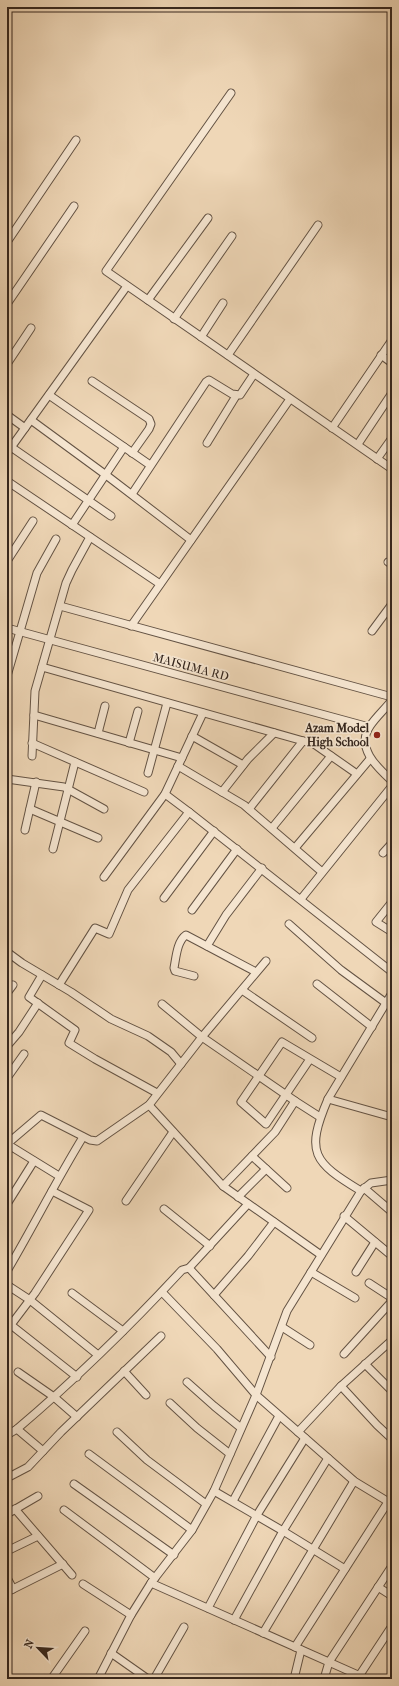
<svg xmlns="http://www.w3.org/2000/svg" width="399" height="1686" font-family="'IM FELL French Canon',serif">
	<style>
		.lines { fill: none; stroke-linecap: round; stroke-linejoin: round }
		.minor-casing { stroke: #645344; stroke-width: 9 }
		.minor { stroke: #f5e5d0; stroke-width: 7 }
		.poi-dot { fill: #8f2418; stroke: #f5e5d0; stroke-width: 1.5 }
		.labels { text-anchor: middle; stroke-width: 3.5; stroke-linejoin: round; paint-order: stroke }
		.street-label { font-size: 12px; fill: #36271e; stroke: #f5e5d0 }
		.poi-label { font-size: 12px; font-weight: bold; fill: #36271e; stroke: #f5e5d0; text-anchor: end }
	</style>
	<rect width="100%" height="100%" fill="#efd7b7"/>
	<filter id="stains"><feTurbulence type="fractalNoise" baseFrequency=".005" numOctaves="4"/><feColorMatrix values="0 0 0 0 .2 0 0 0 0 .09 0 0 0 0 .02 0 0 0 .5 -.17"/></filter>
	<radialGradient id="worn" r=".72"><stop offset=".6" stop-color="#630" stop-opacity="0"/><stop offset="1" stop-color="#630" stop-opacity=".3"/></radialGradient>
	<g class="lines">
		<!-- minor casing -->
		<g class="minor-casing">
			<g id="minor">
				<polyline points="231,93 106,271 392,469"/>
				<polyline points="7,242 76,140"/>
				<polyline points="148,300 208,218"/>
				<polyline points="7,304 74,206"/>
				<polyline points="174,319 232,236"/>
				<polyline points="201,337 223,303"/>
				<polyline points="228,355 318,225"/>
				<polyline points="381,355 392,363"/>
				<polyline points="7,364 31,328"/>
				<polyline points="92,381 149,419 151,424 149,429 132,453"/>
				<polyline points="49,395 150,465"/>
				<polyline points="7,415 25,428"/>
				<polyline points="31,420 106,475 191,540"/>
				<polyline points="332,428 392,340"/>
				<polyline points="207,443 236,396"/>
				<polyline points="358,444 392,393"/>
				<polyline points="11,447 111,516"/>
				<polyline points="7,453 127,286"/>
				<polyline points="377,459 392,438"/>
				<polyline points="7,481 160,584"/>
				<polyline points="132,494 206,382 209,380 232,394 240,395 254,374"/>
				<polyline points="72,525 124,447"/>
				<polyline points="7,561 33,521"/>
				<polyline points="388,562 392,565"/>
				<polyline points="60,606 392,697"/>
				<polyline points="131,626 290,399"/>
				<polyline points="7,628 369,727"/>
				<polyline points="372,631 392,604"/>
				<polyline points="42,667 314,744 357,774"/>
				<polyline points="7,676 37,573 56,539"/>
				<path d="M392,700C385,709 376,717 370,726C355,748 378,768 392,781"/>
				<polyline points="34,715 182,758"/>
				<polyline points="98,733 105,706"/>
				<polyline points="192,736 243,765"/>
				<polyline points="32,743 144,792"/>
				<polyline points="129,743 138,711"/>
				<polyline points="32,756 35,691 66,583 72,570 90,537"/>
				<polyline points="178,766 244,805 322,872"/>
				<polyline points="148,773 167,703"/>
				<polyline points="7,779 64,787 104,809"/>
				<polyline points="222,792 248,759 274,733"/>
				<polyline points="30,809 98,838"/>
				<polyline points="249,809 303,741"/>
				<polyline points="189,812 392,972"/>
				<polyline points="272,828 331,756"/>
				<polyline points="25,830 36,782"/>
				<polyline points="295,848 370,759"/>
				<polyline points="53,849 75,762"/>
				<polyline points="383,853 392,843"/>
				<polyline points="104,877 165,794 203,713"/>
				<polyline points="164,898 214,831"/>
				<polyline points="301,899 392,786"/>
				<polyline points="392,902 376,922 392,932"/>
				<polyline points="192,910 237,849"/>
				<polyline points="289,924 341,970 386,1003"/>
				<polyline points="207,946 226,915 262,868"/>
				<polyline points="7,952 22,963 71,992 111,1019 148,1036 171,1052 181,1064"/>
				<polyline points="42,975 29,997 75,1030 69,1043 95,1059 157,1093"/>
				<path d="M194,976L175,971L174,968C176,958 177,941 186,935L256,972"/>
				<polyline points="317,984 372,1027"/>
				<polyline points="59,985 95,928 109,934 128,890 189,812 165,794"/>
				<polyline points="242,990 312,1038"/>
				<polyline points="7,993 13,985"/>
				<polyline points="162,1004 202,1037 295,1101"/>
				<polyline points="7,1046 19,1032 38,1003"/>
				<polyline points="310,1059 266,1124 241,1102 282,1042 341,1077"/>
				<polyline points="7,1078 24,1054"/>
				<polyline points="328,1099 392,1117"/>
				<polyline points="149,1105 223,1186 321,1255"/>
				<polyline points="7,1144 41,1115 90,1140 97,1141 149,1105 202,1037 266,961"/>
				<polyline points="7,1144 59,1176"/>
				<polyline points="252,1156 287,1188"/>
				<polyline points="223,1186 275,1132 295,1101 320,1117"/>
				<polyline points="364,1188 392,1212"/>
				<path d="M361,1191C313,1162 305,1153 328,1099L392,993"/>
				<polyline points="238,1197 266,1169"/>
				<polyline points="126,1201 173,1132"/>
				<polyline points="7,1204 34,1161"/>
				<polyline points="164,1209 210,1246"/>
				<polyline points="344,1216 392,1256"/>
				<polyline points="189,1268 271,1357"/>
				<path d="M7,1271C33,1227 56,1181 83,1137"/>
				<polyline points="311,1272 355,1298"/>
				<polyline points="356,1272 375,1242"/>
				<polyline points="369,1283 392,1298"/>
				<polyline points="7,1285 30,1300 98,1355"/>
				<polyline points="162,1292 217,1349 256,1395 354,1481 392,1504"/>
				<polyline points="72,1293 123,1331"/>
				<polyline points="214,1295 248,1256 274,1222"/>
				<polyline points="11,1325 77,1377"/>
				<polyline points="282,1327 310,1345"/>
				<polyline points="7,1330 35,1293 89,1210 52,1191"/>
				<polyline points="344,1354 392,1301"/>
				<polyline points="365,1364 392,1391"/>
				<polyline points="124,1371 146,1395"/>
				<polyline points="18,1372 54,1397 77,1417"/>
				<polyline points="187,1382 214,1406 241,1428"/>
				<polyline points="341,1386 377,1425 392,1439"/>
				<polyline points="170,1403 197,1428 230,1454"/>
				<polyline points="17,1429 43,1451"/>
				<polyline points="117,1432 147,1460 206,1504"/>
				<polyline points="298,1432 341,1386 392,1340"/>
				<path d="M7,1435L17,1429C76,1379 130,1326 182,1270L189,1268L248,1204"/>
				<polyline points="89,1454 192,1530"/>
				<polyline points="7,1478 28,1467 61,1432 161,1336"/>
				<polyline points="74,1484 174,1555"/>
				<polyline points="214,1491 283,1531 345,1569"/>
				<polyline points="233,1501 279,1416"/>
				<polyline points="15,1509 72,1575"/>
				<polyline points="64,1510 155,1578"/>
				<polyline points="7,1514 38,1496"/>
				<polyline points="7,1551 38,1536"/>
				<polyline points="7,1578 13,1589"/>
				<polyline points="151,1583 367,1679"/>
				<polyline points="83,1584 131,1615"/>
				<polyline points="378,1587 392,1596"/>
				<polyline points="7,1592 63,1564"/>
				<polyline points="208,1608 257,1515 305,1438"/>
				<polyline points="234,1620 283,1531 328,1458"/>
				<polyline points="263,1633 354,1481"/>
				<polyline points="295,1647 388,1502"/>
				<polyline points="111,1653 148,1679"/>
				<polyline points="359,1676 392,1626"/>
				<polyline points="52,1678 85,1631"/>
				<polyline points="98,1679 131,1615 151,1583 192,1530 214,1491 256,1395 287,1311 361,1191 371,1183 392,1180"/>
				<polyline points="154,1679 184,1627"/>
				<polyline points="294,1679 301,1650"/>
				<polyline points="324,1679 329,1662 392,1566"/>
				<polyline points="389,1679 392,1675"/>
			</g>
		</g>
		<!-- minor -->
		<use href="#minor" class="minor"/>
	</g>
	<!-- markers -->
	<circle class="poi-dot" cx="377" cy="735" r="4"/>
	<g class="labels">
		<!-- street labels -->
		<g class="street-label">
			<text transform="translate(191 667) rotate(15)" y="4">MAISUMA RD</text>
		</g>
		<!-- poi labels -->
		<g class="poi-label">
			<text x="369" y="732">Azam Model<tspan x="369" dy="14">High School</tspan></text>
		</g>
	</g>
	<!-- margin -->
	<rect width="399" height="1686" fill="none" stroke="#efd7b7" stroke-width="24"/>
	<rect x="8" y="8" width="383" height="1670" fill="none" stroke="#36271e" stroke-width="2"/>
	<rect x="12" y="12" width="375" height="1662" fill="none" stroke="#36271e"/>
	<!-- north arrow -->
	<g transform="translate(38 1648) rotate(295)" stroke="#f5e5d0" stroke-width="3" paint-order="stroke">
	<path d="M0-3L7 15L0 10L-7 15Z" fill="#36271e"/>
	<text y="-6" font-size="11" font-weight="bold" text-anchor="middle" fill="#36271e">N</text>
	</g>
	<rect width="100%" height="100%" filter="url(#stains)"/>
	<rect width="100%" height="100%" fill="url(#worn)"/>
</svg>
